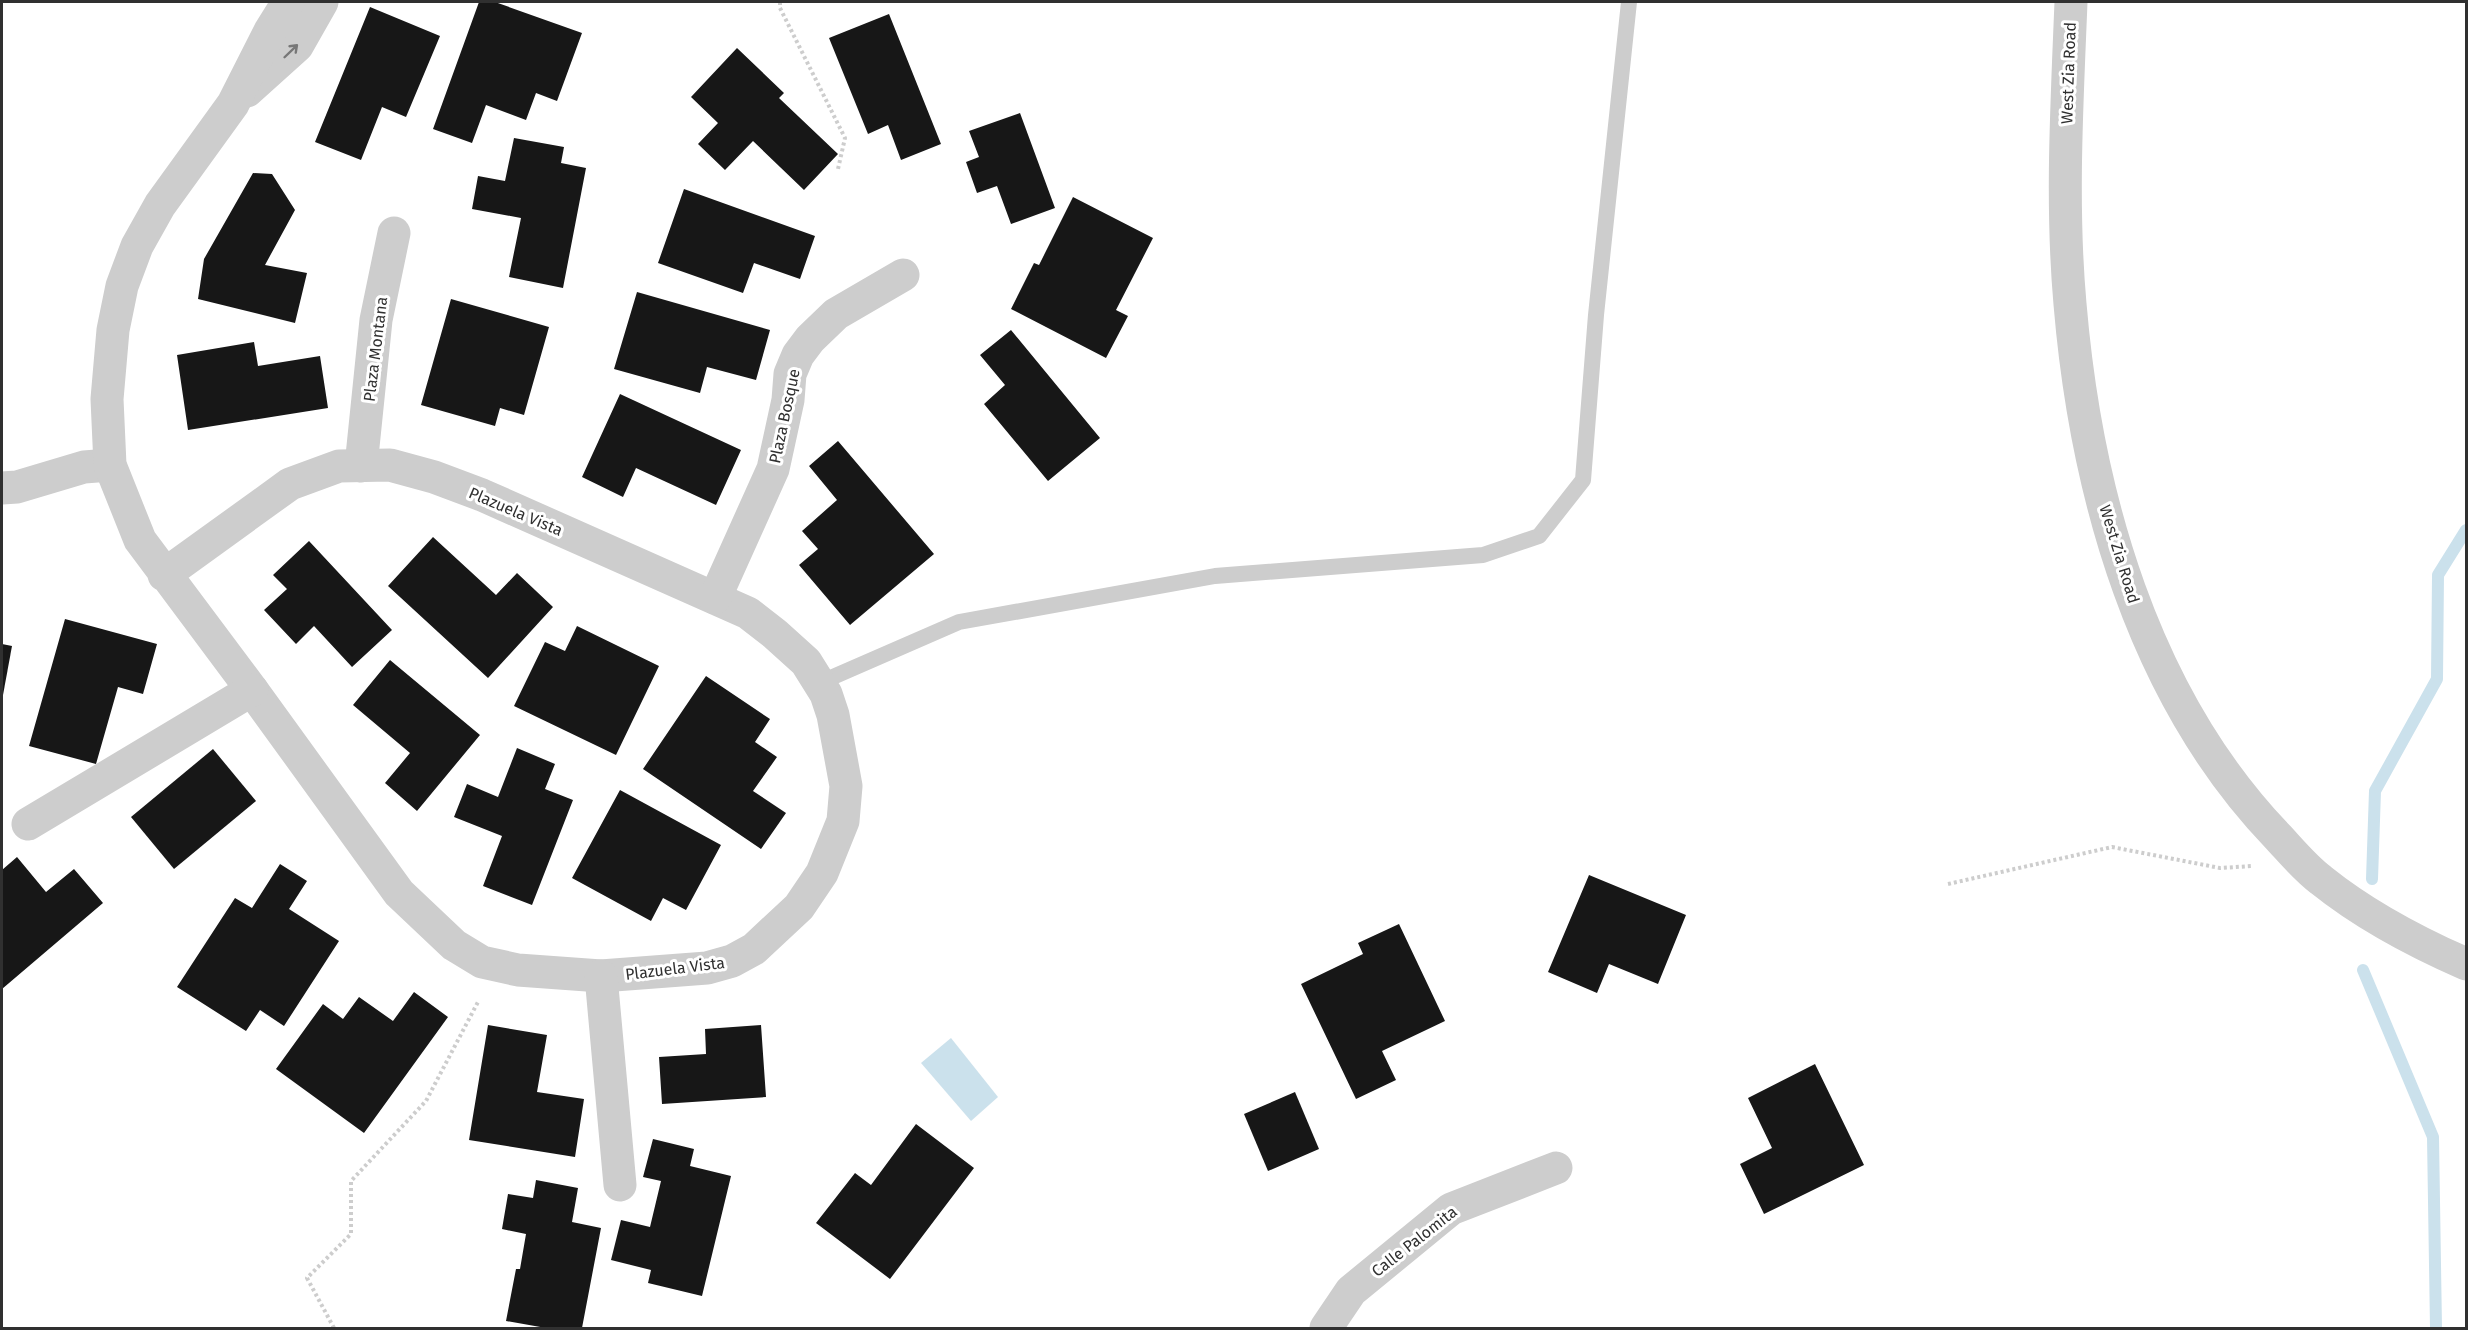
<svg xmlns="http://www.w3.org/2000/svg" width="2468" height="1330" font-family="'Fira Sans',sans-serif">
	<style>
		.water { fill: #cbe1ec }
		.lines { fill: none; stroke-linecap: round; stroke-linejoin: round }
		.stream { stroke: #cbe1ec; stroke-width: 12 }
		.building { fill: #171717 }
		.path { stroke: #cdcdcd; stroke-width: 4; stroke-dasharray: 3 3; stroke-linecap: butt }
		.lane { stroke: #cdcdcd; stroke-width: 16 }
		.street { stroke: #cdcdcd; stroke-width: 33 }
		.oneway { stroke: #777 }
		.labels { text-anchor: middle; stroke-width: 6; stroke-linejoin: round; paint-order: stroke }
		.street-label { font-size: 16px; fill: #303030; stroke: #fff }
	</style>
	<rect width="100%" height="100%" fill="#fff"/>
	<!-- water -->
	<polygon class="water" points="951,1038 998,1097 971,1121 921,1063"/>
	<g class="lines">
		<!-- stream -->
		<g class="stream">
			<polyline points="2372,879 2375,791 2437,679 2438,575 2466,530"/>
			<polyline points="2363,970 2433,1137 2436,1328"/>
		</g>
	</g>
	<!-- building -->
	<g class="building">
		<polygon points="479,2 495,2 582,33 557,101 536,93 526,120 486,105 472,143 433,129"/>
		<polygon points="370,7 440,36 406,117 382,107 361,160 315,142"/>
		<polygon points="889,14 941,144 901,160 888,125 868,134 829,38"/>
		<polygon points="737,48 784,93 779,98 838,154 804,190 753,141 725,170 698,144 718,123 691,97"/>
		<polygon points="1020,113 1055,208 1011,224 997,186 977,193 966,162 979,157 969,131"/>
		<polygon points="514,138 564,147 561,163 586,168 563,288 509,277 521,218 472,209 478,176 505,181"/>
		<polygon points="253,173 272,174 295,210 265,265 307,273 295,323 198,299 204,259"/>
		<polygon points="684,189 815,236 800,279 754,263 743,293 658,263"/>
		<polygon points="1073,197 1153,238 1116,310 1128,316 1106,358 1011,309 1034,263 1039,265"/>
		<polygon points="637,292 770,330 756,380 707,367 700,393 614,369"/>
		<polygon points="451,299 549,327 524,415 500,408 495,426 421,405"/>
		<polygon points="1011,330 1100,438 1048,481 984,404 1005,385 980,355"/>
		<polygon points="254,342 258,366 320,356 328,408 188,430 177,355"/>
		<polygon points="620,394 741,450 716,505 636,468 623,497 582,477"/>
		<polygon points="838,441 934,554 850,625 799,565 818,549 802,531 837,500 809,466"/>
		<polygon points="433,537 496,595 517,573 553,607 488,678 388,586"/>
		<polygon points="309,541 392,630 352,667 314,626 296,644 264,610 287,589 273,575"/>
		<polygon points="65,619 157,644 143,694 118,687 96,764 29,746"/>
		<polygon points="577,626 659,666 616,755 514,706 545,642 565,651"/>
		<polygon points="2,644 12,646 3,695 2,695"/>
		<polygon points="390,660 480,735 417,811 385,783 410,753 353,705"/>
		<polygon points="706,676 770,719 755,742 777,757 753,791 786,813 761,849 643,769"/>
		<polygon points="517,748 555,764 545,789 573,800 532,905 483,886 502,836 454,817 467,784 498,797"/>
		<polygon points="213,749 256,801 174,869 131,817"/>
		<polygon points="620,790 721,845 686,910 663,898 651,921 572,878"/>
		<polygon points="17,857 46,892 74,869 103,903 2,989 2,870"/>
		<polygon points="280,864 307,881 289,909 339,941 284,1026 260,1010 246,1031 177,987 235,898 252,908"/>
		<polygon points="1589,875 1686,915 1658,984 1609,964 1597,993 1548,972"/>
		<polygon points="1399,924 1445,1021 1382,1051 1396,1080 1356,1099 1301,984 1363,954 1358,943"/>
		<polygon points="414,992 448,1017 364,1133 276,1069 323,1004 343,1019 359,997 393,1021"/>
		<polygon points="488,1025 547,1035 537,1092 584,1099 575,1157 469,1140"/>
		<polygon points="761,1025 766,1097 662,1104 659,1057 706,1054 705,1029"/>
		<polygon points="1815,1064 1864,1165 1764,1214 1740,1164 1772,1148 1748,1098"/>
		<polygon points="1295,1092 1319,1149 1268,1171 1244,1114"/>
		<polygon points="916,1124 974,1168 890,1279 816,1223 855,1173 871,1185"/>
		<polygon points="653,1139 694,1149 690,1166 731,1176 702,1296 648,1283 651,1270 611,1260 621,1220 650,1227 661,1181 643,1177"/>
		<polygon points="536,1180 578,1188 572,1222 601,1228 582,1328 546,1328 506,1321 516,1269 520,1269 526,1234 502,1229 508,1194 533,1198"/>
	</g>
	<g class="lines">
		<!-- path -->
		<g class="path">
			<polyline points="780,2 780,8 845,138 838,169"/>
			<polyline points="1948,884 2112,847 2220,868 2252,866"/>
			<polyline points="334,1328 307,1278 351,1234 351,1181 426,1101 479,1000"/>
		</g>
		<!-- lane -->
		<polyline class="lane" points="819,683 959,622 1215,576 1483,555 1539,536 1583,480 1596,315 1629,2"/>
		<!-- street -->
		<g class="street">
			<path d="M2071,2C2067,102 2061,204 2070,304C2086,494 2143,697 2278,837C2291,851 2305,868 2321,880C2362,913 2418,943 2466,964"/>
			<polyline points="247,91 297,46 322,2"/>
			<polyline points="361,466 376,320 394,233"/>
			<polyline points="2,488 17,487 84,467 110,465"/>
			<polyline points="164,575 290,484 339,466 390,465 434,477 482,495 748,613 775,634 806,662 826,694 833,715 846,786 843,821 822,873 799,907 754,949 732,961 707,968 601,976 518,970 482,962 454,945 399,893 252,690 140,540 110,465 107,399 113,330 122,286 137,246 160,205 233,104 270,31 288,2"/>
			<polyline points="715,598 773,469 788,400 790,374 798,355 810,339 836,314 903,275"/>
			<polyline points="28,824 252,690"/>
			<polyline points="601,976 620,1185"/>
			<polyline points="1326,1328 1351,1291 1451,1209 1556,1168"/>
		</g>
	</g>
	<!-- one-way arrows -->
	<defs><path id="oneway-shaft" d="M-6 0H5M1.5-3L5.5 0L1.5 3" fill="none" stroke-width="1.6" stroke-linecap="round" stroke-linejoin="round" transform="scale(1.5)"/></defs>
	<use class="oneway" href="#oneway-shaft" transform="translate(291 51) rotate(-44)"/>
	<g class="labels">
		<!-- street labels -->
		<g class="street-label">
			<text transform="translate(2068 73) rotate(-88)" y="6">West Zia Road</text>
			<text transform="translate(375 349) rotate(-83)" y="6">Plaza Montana</text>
			<text transform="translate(784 416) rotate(-78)" y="6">Plaza Bosque</text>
			<text transform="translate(516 511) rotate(23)" y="6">Plazuela Vista</text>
			<text transform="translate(2120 554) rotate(73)" y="6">West Zia Road</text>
			<text transform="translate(675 968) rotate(-7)" y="6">Plazuela Vista</text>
			<text transform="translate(1414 1241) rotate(-38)" y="6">Calle Palomita</text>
		</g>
	</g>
	<!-- border -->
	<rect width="2468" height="1330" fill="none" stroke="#303030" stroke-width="6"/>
</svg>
